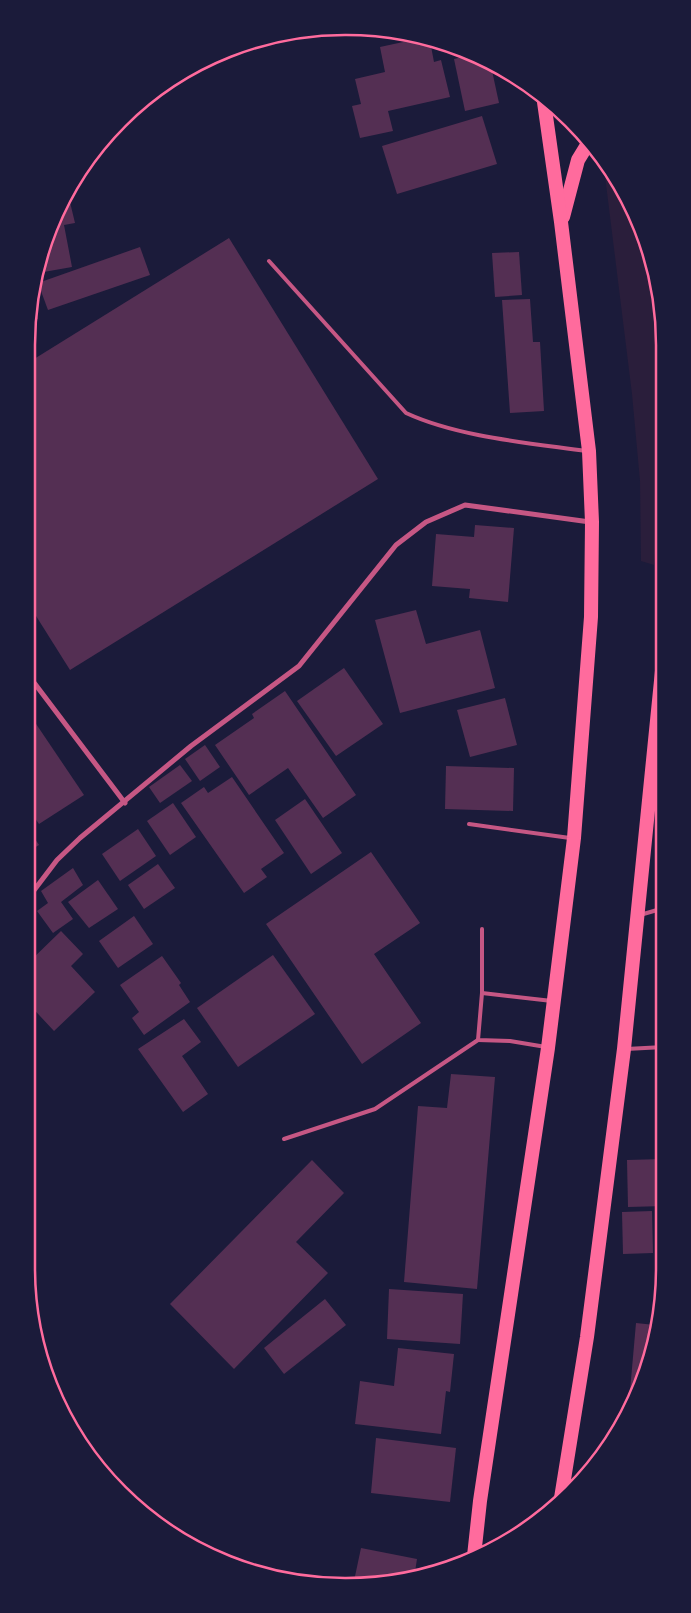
<svg xmlns="http://www.w3.org/2000/svg" width="691" height="1613" font-family="Mulish,sans-serif">
	<style>
		.green { fill: #2a1e3b }
		.building { fill: #542f53 }
		.lines { fill: none; stroke-linecap: round; stroke-linejoin: round }
		.service { stroke: #c65784; stroke-width: 4 }
		.minor { stroke: #c65784; stroke-width: 5 }
		.trunk { stroke: #ff6b9d; stroke-width: 14 }
		.rim { fill: none; stroke: #ff6b9d; stroke-width: 2.5 }
	</style>
	<rect width="100%" height="100%" fill="#1b1b3a"/>
	<!-- green -->
	<polygon class="green" points="606,164 640,223 662,304 662,478 654,565 641,561 640,481 632,394 605,176"/>
	<!-- building -->
	<g class="building">
		<polygon points="417,39 430,41 434,62 441,60 450,97 388,111 393,131 360,138 352,106 361,104 355,79 385,72 380,47"/>
		<polygon points="470,55 491,66 499,103 465,111 454,59"/>
		<polygon points="482,116 497,164 397,194 382,146"/>
		<polygon points="69,198 75,223 64,225 72,267 38,273 43,243"/>
		<polygon points="229,238 378,479 70,670 26,600 26,364"/>
		<polygon points="140,247 150,275 48,310 38,283"/>
		<polygon points="519,252 522,295 495,297 492,253"/>
		<polygon points="530,299 533,342 540,342 544,411 510,413 502,300"/>
		<polygon points="34,300 38,319 30,321"/>
		<polygon points="475,525 514,528 508,602 469,598 470,589 432,586 436,534 474,537"/>
		<polygon points="416,610 426,644 480,630 495,688 400,713 375,620"/>
		<polygon points="344,668 383,724 336,756 297,701"/>
		<polygon points="285,691 356,795 323,818 288,768 249,795 215,745 254,718 252,714"/>
		<polygon points="505,698 517,745 470,757 457,710"/>
		<polygon points="26,709 84,795 39,824 26,805"/>
		<polygon points="205,745 220,767 200,781 185,759"/>
		<polygon points="180,765 192,781 160,803 149,787"/>
		<polygon points="446,766 514,768 513,811 445,809"/>
		<polygon points="232,777 284,853 261,869 267,877 244,893 181,803 204,787 208,793"/>
		<polygon points="305,799 342,853 311,874 275,820"/>
		<polygon points="173,803 196,837 170,855 147,821"/>
		<polygon points="26,825 39,845 26,853"/>
		<polygon points="138,829 156,856 120,881 102,854"/>
		<polygon points="371,852 420,923 374,954 421,1023 362,1064 266,924"/>
		<polygon points="158,864 175,888 144,909 128,885"/>
		<polygon points="73,868 83,885 61,902 73,919 53,933 37,911 48,903 41,891"/>
		<polygon points="98,880 118,909 89,928 68,902"/>
		<polygon points="134,916 153,944 118,968 99,941"/>
		<polygon points="61,931 83,954 71,966 95,992 54,1031 26,1001 26,965"/>
		<polygon points="273,955 315,1014 238,1067 197,1008"/>
		<polygon points="162,956 181,983 179,985 190,1002 144,1035 132,1018 139,1012 120,985"/>
		<polygon points="184,1019 201,1042 182,1056 208,1094 183,1112 138,1049"/>
		<polygon points="658,1062 664,1062 664,1092 663,1092"/>
		<polygon points="451,1074 495,1077 477,1289 404,1282 418,1106 447,1108"/>
		<polygon points="663,1159 665,1206 628,1207 627,1160"/>
		<polygon points="312,1160 344,1193 296,1242 328,1273 234,1369 170,1304"/>
		<polygon points="652,1211 653,1253 623,1254 622,1212"/>
		<polygon points="389,1289 463,1294 460,1344 387,1339"/>
		<polygon points="325,1299 346,1325 284,1374 264,1348"/>
		<polygon points="636,1323 655,1325 648,1370 629,1402"/>
		<polygon points="398,1348 454,1354 450,1392 446,1391 441,1434 355,1424 360,1381 394,1386"/>
		<polygon points="376,1438 456,1448 450,1502 371,1493"/>
		<polygon points="361,1548 417,1559 414,1578 408,1581 354,1581"/>
	</g>
	<g class="lines">
		<!-- service -->
		<g class="service">
			<path d="M269,261L406,413C458,437 529,443 586,451"/>
			<polyline points="469,824 570,838"/>
			<polyline points="640,915 664,908"/>
			<polyline points="482,929 482,993 478,1040 510,1041 546,1047"/>
			<polyline points="482,993 552,1001"/>
			<polyline points="626,1049 664,1047"/>
			<polyline points="284,1139 375,1109 478,1040"/>
		</g>
		<!-- minor -->
		<g class="minor">
			<polyline points="26,672 125,803"/>
			<polyline points="26,911 32,893 57,860 80,838 191,746 299,666 396,545 426,522 465,505 590,522"/>
		</g>
		<!-- trunk -->
		<g class="trunk">
			<polyline points="563,217 578,160 589,142"/>
			<polyline points="561,1498 587,1337 624,1049 663,661"/>
			<polyline points="474,1556 480,1501 548,1048 574,838 591,617 592,522 589,451 561,222 543,95"/>
		</g>
	</g>
	<!-- crop -->
	<path d="M0 0H691V1613H0ZM345 35H346A310 310 0 0 1 656 345V1268A310 310 0 0 1 346 1578H345A310 310 0 0 1 35 1268V345A310 310 0 0 1 345 35Z" fill="#1b1b3a" fill-rule="evenodd"/>
	<path class="rim" d="M345 35H346A310 310 0 0 1 656 345V1268A310 310 0 0 1 346 1578H345A310 310 0 0 1 35 1268V345A310 310 0 0 1 345 35Z"/>
</svg>
